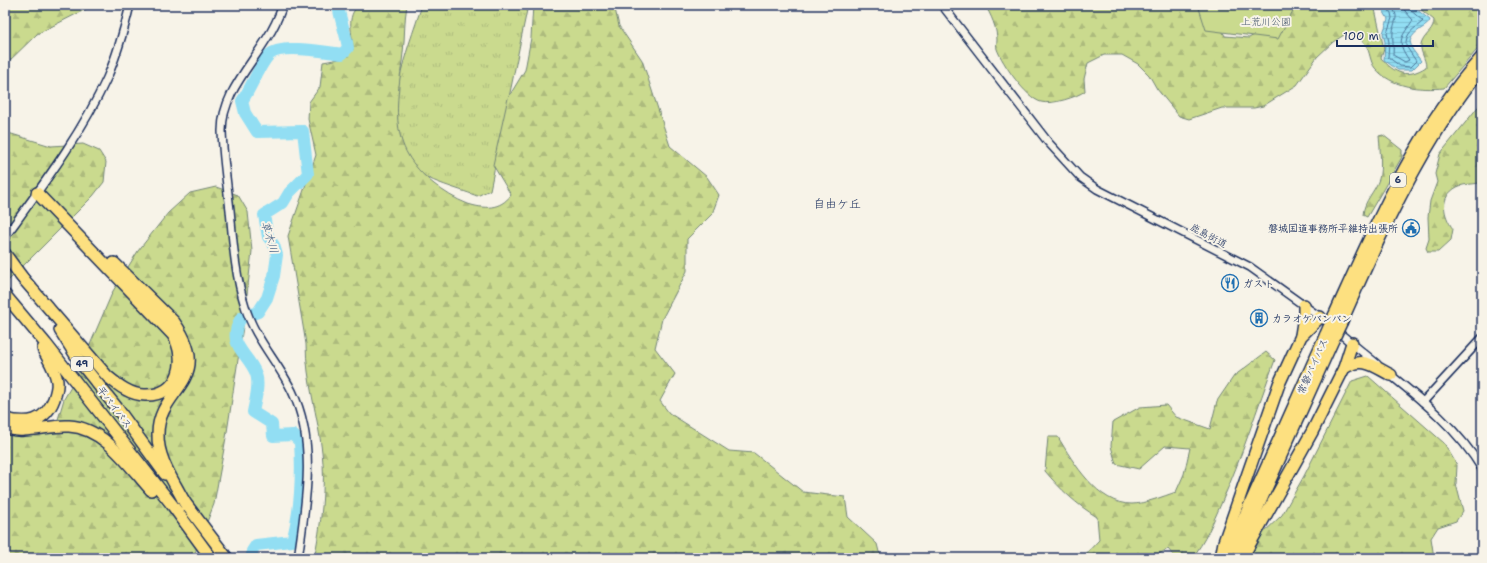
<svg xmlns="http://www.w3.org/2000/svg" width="1487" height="563" font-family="'Shantell Sans','Klee One',sans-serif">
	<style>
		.grass { fill: url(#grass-tufts); stroke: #728476 }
		.forest { fill: url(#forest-firs); stroke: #728476 }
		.park { fill: #cada8e; stroke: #728476 }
		.water { fill: url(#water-rules); stroke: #6298b7 }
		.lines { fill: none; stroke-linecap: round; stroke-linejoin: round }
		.shore { stroke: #4b759a; stroke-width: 1 }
		.river { stroke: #92def3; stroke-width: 12 }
		.minor-casing { stroke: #1b2f5e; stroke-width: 10 }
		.highway-casing { stroke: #1b2f5e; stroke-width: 14 }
		.minor { stroke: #f7f3e8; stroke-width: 7 }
		.highway { stroke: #fde080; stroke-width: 11 }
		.highway-bridge-casing { stroke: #1b2f5e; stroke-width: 14; stroke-linecap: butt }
		.highway-bridge { stroke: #fde080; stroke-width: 11 }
		.labels { text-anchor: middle; stroke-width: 4; stroke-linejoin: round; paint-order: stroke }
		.shield { fill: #f7f3e8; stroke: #5d6a87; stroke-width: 1 }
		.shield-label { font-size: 9px; font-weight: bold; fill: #1b2f5e }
		.park-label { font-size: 10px; fill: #3e5168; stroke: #f7f3e8 }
		.poi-label { font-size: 10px; font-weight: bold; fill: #1b2f5e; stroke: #f7f3e8; text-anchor: start }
		.street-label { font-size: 10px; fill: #1b2f5e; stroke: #f7f3e8 }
		.water-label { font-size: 11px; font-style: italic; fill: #33527c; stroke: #f7f3e8 }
		.quarter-label { font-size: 12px; fill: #1b2f5e; stroke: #f7f3e8 }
	</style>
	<defs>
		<pattern id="grass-tufts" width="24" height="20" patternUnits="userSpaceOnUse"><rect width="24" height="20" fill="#cada8e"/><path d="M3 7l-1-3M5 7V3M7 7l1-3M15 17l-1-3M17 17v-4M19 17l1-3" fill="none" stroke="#adbb7d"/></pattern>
		<pattern id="forest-firs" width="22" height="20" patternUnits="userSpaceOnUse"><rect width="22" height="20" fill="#cada8e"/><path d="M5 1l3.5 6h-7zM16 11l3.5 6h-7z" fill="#adbb7d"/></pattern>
		<pattern id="water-rules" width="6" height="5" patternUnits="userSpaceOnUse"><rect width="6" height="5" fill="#92def3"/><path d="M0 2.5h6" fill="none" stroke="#7dbfd3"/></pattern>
	</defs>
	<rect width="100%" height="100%" fill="#f7f3e8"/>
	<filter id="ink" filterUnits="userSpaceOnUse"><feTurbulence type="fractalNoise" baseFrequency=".025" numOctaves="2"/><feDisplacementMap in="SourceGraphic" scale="8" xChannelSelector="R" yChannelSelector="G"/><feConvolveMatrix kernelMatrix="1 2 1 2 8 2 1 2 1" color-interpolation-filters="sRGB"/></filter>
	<g filter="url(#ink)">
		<!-- grass -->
		<path class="grass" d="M422,5H528L490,190L477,196C465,191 432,182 423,175C396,156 394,111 399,81C404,56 414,30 422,5Z"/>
		<!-- forest -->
		<g class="forest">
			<polygon points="5,5 94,5 37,34 5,65"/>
			<path d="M359,5H407C404,21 405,37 403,53C397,107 386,146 434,184C444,192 455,199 468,204C484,209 500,210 511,195L493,165L508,98L525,70L531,38L533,5H614L619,26L642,60L670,146L707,177L719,195L712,214L687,239V271L662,319L655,348L675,374L660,401L669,413L729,451L754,453L803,492L845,497L848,517L877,544L879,552L885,558H314C321,528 326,483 322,452C318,416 306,380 306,344L288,236L316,155L308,119L309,102L320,87L323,62L340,59L353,50C353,33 345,17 359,5Z"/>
			<path d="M985,5H1216L1217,21L1225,36L1249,38L1268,27L1277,5H1374L1384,49L1381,58C1395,74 1407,79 1426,67C1426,58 1418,50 1422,42C1426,33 1434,31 1434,20L1415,5H1482V44L1444,88C1421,90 1392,88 1375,68C1370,62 1370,52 1366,45C1364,42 1360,39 1358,36L1344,35L1333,42L1317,57L1297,85L1263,106L1254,108H1222L1189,119L1179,116L1157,89L1149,75L1138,64L1122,55H1104L1088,63L1084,79L1085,91C1077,97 1052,105 1041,102C1026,98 1002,63 997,49C996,45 997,43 997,40C997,28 991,15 985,5Z"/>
			<path d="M1482,102V182C1475,185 1465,183 1457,187C1439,197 1443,215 1453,229L1451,240L1438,252H1428L1426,248L1429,239L1428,217L1430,201L1437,182L1435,174L1440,154Z"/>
			<polygon points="5,132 51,146 83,144 99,151 106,162 104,182 93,196 5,284"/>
			<path d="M1383,135L1402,150V157L1367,217L1363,215C1364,200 1375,192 1379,179C1382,170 1380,145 1379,136Z"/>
			<polygon points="216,187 238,195 248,212 252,251 244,320 227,432 214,504 193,558 5,558 5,435 54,433 64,399 74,382 113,291 138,251 168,213 190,193"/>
			<path d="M1266,352L1275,360C1257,408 1242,457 1221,504C1213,522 1205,542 1192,558H1176L1168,549L1151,558H1082L1099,540L1097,517C1076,504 1061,490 1045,471L1048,437H1058C1073,462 1098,505 1132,504C1144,504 1164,496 1176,492L1184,474L1190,448L1165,446L1139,469L1116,464L1111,446L1113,422L1140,407L1166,405L1176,417L1210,429L1217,401L1234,376Z"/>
			<polygon points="1368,376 1444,443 1457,465 1456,484 1463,511 1456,521 1438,527 1431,538 1434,558 1249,558 1261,535 1282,515 1304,476 1352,381"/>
		</g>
		<!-- park -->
		<polygon class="park" points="1198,5 1296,5 1278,39 1206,30"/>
		<!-- water -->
		<path class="water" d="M1380,5H1411L1430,20C1428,28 1415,28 1410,41L1412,49L1421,61L1412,70H1398L1384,60L1385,42L1383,33L1388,19Z"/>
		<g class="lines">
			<!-- shore -->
			<g class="shore">
				<path d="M1385,5L1391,13L1392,18L1387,33L1389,42L1388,57L1400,66L1410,67L1416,61L1406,46C1405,32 1415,29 1423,21L1409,9L1408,5"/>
				<path d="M1390,5C1401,18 1394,18 1393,32C1392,39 1394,47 1393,55L1405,62L1409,60C1395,40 1402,37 1413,20L1405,11L1403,5"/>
			</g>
			<!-- river -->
			<path class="river" d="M252,558V551L256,545L292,541C301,509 302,475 300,442L293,435L273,436L272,424L253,412C255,401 260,385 256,374C248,352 225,346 241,318L258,312L267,298L274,276L277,255L274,245L268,237L264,215L283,203L289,193L308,174L303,131L257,132L245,113L242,101C251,88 259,66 269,55C280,43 327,52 342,54L348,48C346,33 340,20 338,5"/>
			<!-- minor casing -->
			<g class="minor-casing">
				<g id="minor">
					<path d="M283,5C279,16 274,28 267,38C249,68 222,95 222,131C223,158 227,184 230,210C233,242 235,275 245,306C254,338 278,362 292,391C317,442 306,503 298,558"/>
					<polyline points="942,5 1048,142 1080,177 1097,189 1250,267 1320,317 1377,364"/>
					<path d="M5,237C42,186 81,135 107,78C117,55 124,30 130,5"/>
					<path d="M1388,373C1423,401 1459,430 1482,469"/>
					<polyline points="1423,402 1482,338"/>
				</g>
			</g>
			<!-- highway casing -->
			<g class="highway-casing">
				<g id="highway">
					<polyline points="5,254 24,280"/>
					<path d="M114,263L174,322C216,382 158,387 158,434C157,459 175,483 186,505"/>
					<path d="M20,275L107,376C118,385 130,395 145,395C180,396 188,360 173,335L37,193"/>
					<polyline points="5,295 46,344 173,506 211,558"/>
					<path d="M1334,316C1375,226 1415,131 1482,57"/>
					<path d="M1342,321C1371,255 1401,189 1439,128C1452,108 1465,87 1482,69"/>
					<polyline points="60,330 80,362 117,408 165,474"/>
					<polyline points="1301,335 1304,316 1304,305"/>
					<path d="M1344,368C1364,356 1373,366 1391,375"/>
					<path d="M5,419C27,424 45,423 54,399C56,393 58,387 57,381C55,369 48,359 43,349"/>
					<path d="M5,428C11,429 17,431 23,430C39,430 53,425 69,426C105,428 129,466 151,490"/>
					<polyline points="183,500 227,558"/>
					<polyline points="1239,549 1333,340"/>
					<polyline points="1221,558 1224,542 1279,384 1301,336 1320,317"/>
					<polyline points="1226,558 1326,334"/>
					<polyline points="1242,558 1312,432 1344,368 1352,343"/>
				</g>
			</g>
			<!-- minor -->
			<use href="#minor" class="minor"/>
			<!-- highway -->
			<use href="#highway" class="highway"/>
			<!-- highway-bridge casing -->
			<g class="highway-bridge-casing">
				<g id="highway-bridge">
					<polyline points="1326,334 1334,316"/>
					<polyline points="1333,340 1342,321"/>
				</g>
			</g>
			<!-- highway-bridge -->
			<use href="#highway-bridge" class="highway-bridge"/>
		</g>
	</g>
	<!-- icons -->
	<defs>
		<g id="civic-ring" transform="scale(0.9)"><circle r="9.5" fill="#f7f3e8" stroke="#1f6fb2" stroke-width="1.5"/><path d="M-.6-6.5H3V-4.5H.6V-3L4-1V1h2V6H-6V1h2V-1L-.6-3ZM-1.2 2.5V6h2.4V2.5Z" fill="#1f6fb2"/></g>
		<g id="restaurant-ring" transform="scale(0.9)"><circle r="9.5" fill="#f7f3e8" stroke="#1f6fb2" stroke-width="1.5"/><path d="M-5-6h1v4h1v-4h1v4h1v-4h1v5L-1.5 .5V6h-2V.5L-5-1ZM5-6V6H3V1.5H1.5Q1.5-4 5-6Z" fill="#1f6fb2"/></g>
		<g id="building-ring" transform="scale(0.9)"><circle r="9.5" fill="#f7f3e8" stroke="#1f6fb2" stroke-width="1.5"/><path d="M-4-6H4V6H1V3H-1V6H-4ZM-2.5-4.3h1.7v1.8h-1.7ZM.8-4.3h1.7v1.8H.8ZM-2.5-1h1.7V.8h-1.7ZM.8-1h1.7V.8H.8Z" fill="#1f6fb2"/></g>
	</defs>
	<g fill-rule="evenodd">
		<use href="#civic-ring" x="1411" y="228"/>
		<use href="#restaurant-ring" x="1230" y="283"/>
		<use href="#building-ring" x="1259" y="318"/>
	</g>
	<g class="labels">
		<!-- shield labels -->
		<g class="shield">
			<rect x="1390" y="173" width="16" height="14" rx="3"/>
			<rect x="71" y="357" width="22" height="14" rx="3"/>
		</g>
		<g class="shield-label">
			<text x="1398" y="183">6</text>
			<text x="82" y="367">49</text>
		</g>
		<!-- park labels -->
		<g class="park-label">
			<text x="1266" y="25">上荒川公園</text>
		</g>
		<!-- poi labels -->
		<g class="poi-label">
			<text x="1398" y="232" text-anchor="end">磐城国道事務所平維持出張所</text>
			<text x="1243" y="287">ガスト</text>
			<text x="1272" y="322">カラオケバンバン</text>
		</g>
		<!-- street labels -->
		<g class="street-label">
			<text transform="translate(1209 235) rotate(28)" y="4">鹿島街道</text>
			<text transform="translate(1312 366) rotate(-66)" y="4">常磐バイパス</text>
			<text transform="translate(115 407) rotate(53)" y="4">平バイパス</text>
		</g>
		<!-- water labels -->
		<g class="water-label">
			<text transform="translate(270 237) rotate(73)" y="4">草木川</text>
		</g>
		<!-- quarter labels -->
		<g class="quarter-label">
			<text x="837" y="208">自由ケ丘</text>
		</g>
	</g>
	<!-- margin -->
	<rect width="1487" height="563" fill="none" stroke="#f7f3e8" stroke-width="20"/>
	<rect x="10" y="10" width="1467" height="543" fill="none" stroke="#1b2f5e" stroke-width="1.5" filter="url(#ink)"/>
	<!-- scale -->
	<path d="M1337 40v6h96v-6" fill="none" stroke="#1b2f5e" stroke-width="2"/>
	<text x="1343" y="40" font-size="12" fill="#1b2f5e" stroke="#f7f3e8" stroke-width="3" paint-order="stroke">100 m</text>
</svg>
